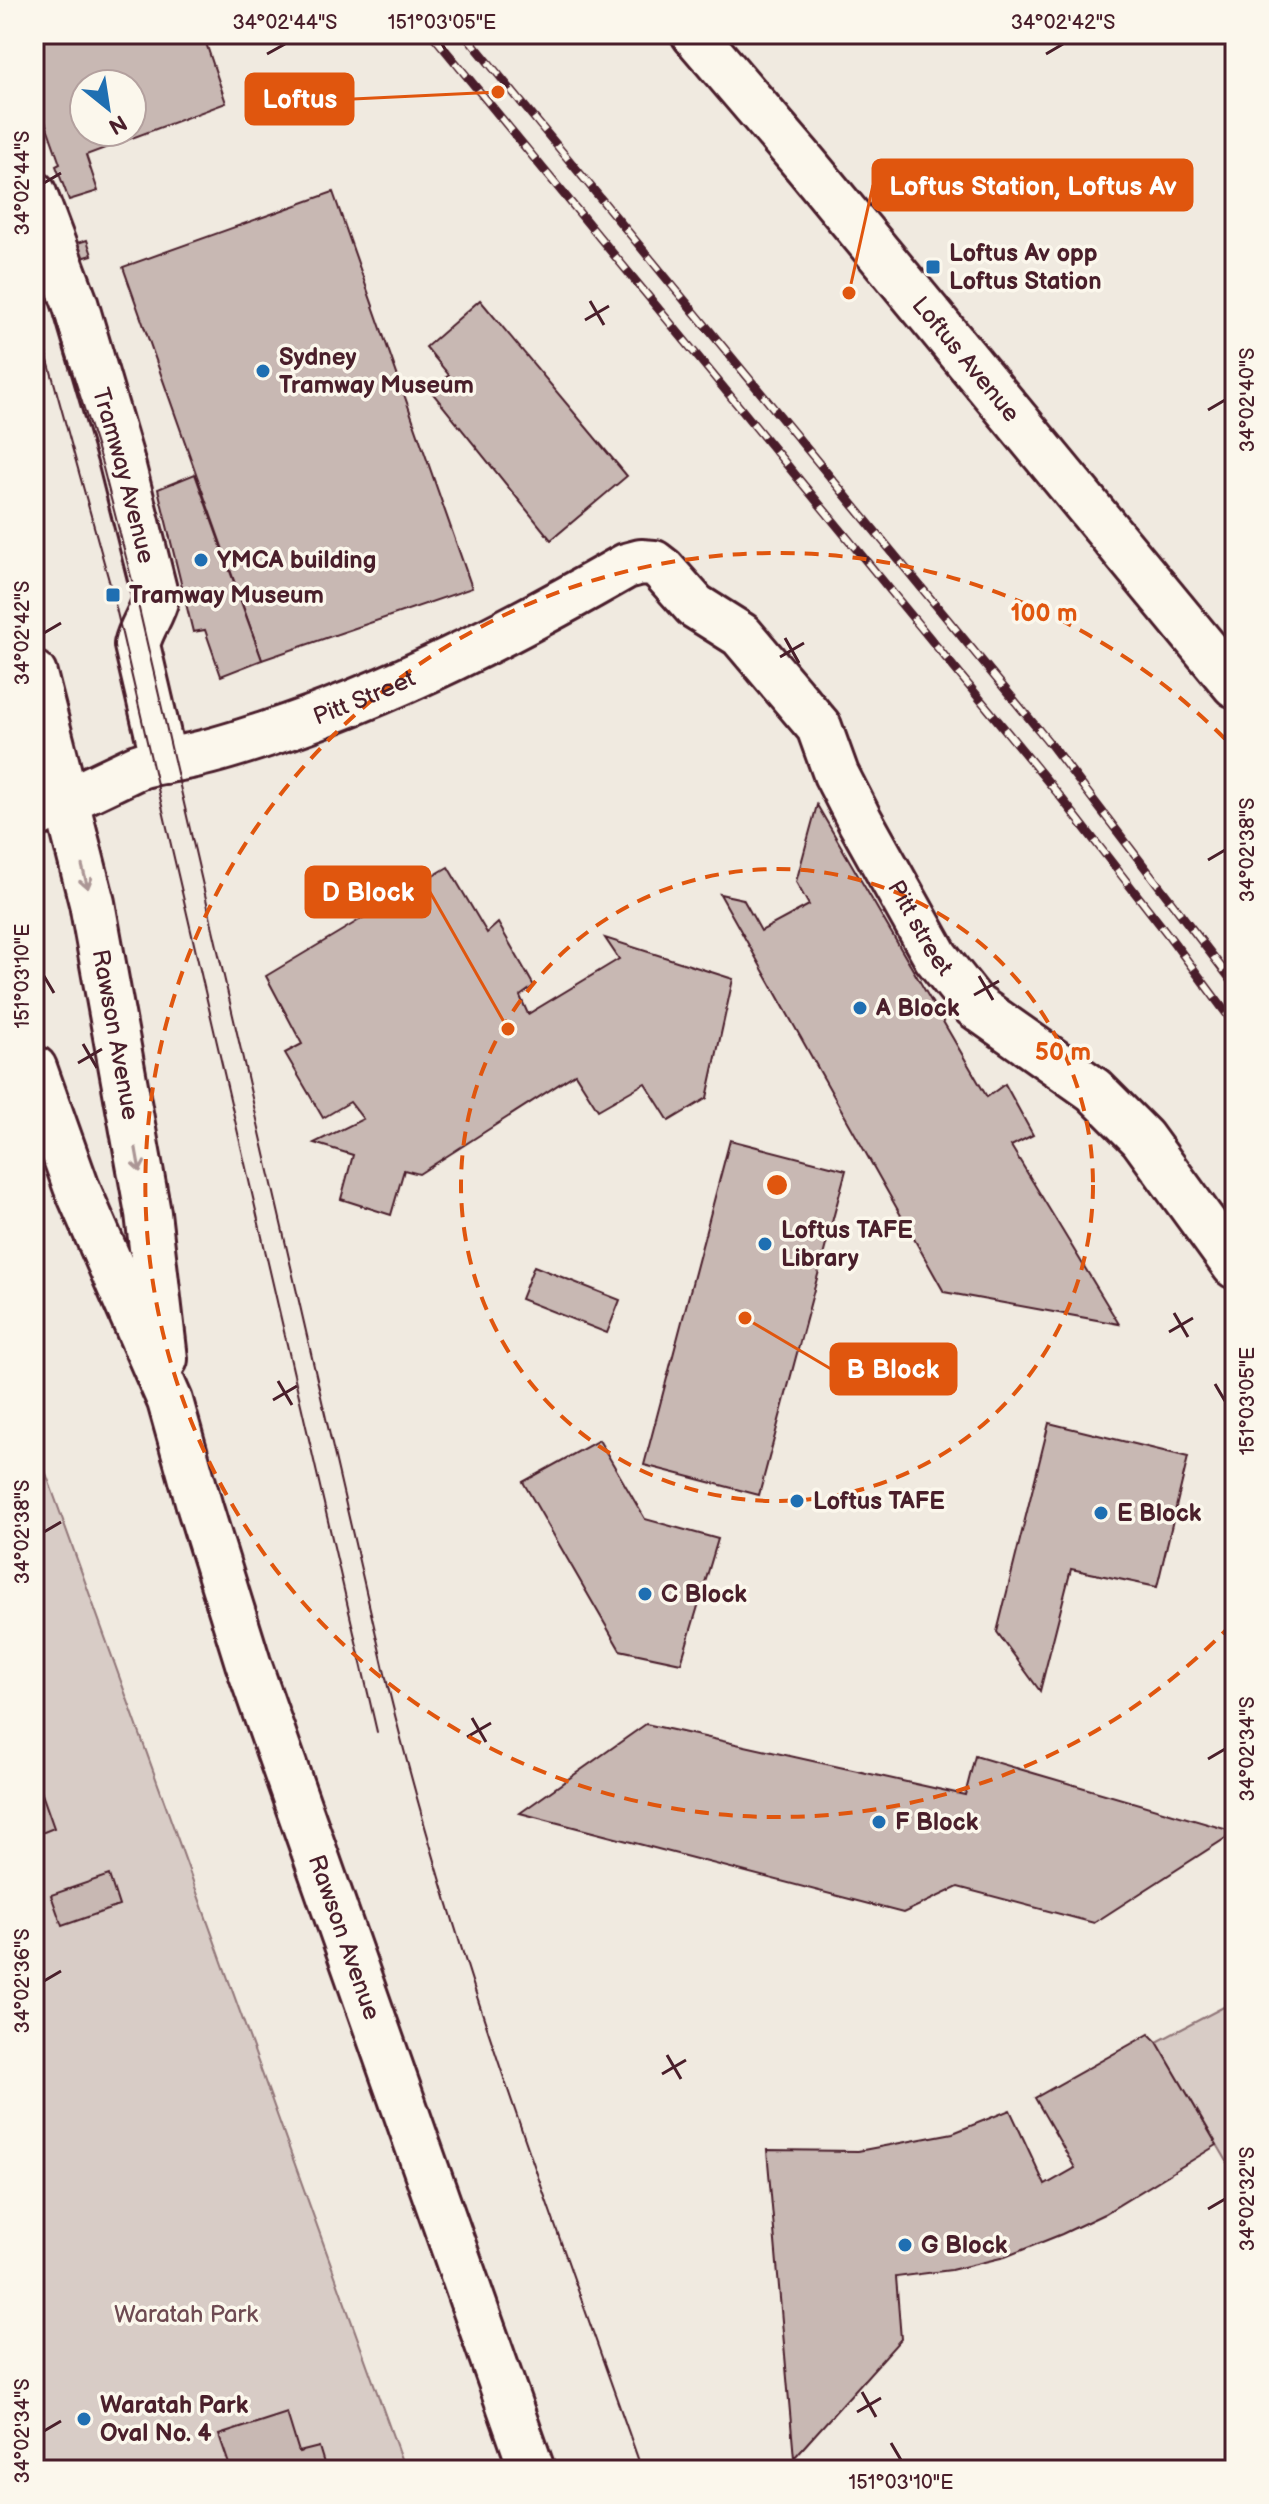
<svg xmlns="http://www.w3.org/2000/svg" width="1269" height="2504" font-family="'Balsamiq Sans',sans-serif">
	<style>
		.green { fill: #d8ccc6; stroke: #917678; stroke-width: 2 }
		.building { fill: #c8b8b3; stroke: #4a1f2b; stroke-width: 2; fill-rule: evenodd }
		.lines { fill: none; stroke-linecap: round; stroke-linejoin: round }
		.minor-casing { stroke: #4a1f2b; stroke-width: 50 }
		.minor { stroke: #fbf7ec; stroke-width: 44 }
		.tram { stroke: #4a1f2b; stroke-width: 2 }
		.rail-casing { stroke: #4a1f2b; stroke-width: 9 }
		.rail { stroke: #fbf7ec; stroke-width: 6; stroke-dasharray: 18; stroke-linecap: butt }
		.oneway { stroke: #ab9695 }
		.ticks { fill: none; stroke: #4a1f2b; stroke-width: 3 }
		.ring { fill: none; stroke: #e0560e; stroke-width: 4; stroke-dasharray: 14 10 }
		.poi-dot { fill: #1f6fb2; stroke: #fbf7ec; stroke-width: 3 }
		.labels { text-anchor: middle; stroke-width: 7; stroke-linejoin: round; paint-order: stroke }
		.poi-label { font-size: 24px; font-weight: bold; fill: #4a1f2b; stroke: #fbf7ec; text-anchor: start }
		.street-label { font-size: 24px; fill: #4a1f2b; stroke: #fbf7ec }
		.park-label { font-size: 24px; fill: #6e4a52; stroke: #fbf7ec }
		.centre { fill: #e0560e; stroke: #fbf7ec; stroke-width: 4 }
		.ring-label { font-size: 24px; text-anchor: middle; font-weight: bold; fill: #e0560e; stroke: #fbf7ec; stroke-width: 7; stroke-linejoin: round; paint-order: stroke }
		.leader { fill: none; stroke: #e0560e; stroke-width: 3 }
		.callout-dot { fill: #e0560e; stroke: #fbf7ec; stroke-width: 3 }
		.callout { fill: #e0560e; stroke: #e0560e; stroke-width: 3 }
		.callout-label { font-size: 26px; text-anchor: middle; font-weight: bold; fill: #fff }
		.neatline { fill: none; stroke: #4a1f2b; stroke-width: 3 }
		.ticks-label { font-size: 20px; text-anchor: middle; fill: #4a1f2b }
	</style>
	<rect width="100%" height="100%" fill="#f0eae0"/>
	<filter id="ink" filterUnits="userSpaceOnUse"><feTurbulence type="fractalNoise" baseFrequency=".0125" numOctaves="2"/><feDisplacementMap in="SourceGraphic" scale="16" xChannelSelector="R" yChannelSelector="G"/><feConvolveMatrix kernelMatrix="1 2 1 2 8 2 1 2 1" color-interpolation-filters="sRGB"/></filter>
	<g filter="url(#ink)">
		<!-- green -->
		<g class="green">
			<polygon points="34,1440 405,2470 34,2470"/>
			<polygon points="1235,2001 1235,2175 1157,2042"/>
		</g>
		<!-- building -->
		<g class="building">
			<path d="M34,34H203L226,103L86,155L98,191L69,200L56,166L60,164L34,90ZM84,84H132V132H84Z"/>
			<polygon points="333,192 472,588 262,660 123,267"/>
			<polygon points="87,240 92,255 72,261 68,246"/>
			<polygon points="480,300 627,476 551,540 430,390 449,375 426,347"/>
			<polygon points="195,474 262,660 221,676 205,630 193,632 158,489"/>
			<polygon points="817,805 987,1097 1005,1084 1033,1135 1011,1146 1119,1324 944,1292 720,894 743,899 761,931 809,905 796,882"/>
			<polygon points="448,867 487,933 498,923 534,986 520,996 528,1014 619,959 605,938 733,979 707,1098 669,1121 645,1083 598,1110 575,1074 419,1174 404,1170 391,1215 341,1199 353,1155 314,1143 363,1119 350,1102 323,1118 285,1053 302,1044 266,976"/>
			<polygon points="730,1140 846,1170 759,1495 644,1465"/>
			<polygon points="534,1266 620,1300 607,1333 521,1299"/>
			<polygon points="1049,1423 1188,1457 1157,1587 1071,1569 1040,1691 997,1632"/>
			<polygon points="599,1440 645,1519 718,1539 681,1663 620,1650 523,1482"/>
			<polygon points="646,1724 965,1795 975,1756 1235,1832 1094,1923 958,1887 903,1913 520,1813"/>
			<polygon points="34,1771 54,1828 34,1836"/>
			<polygon points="109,1875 119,1906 62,1926 51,1895"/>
			<polygon points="1149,2034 1157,2042 1217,2145 1104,2214 1062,2234 1005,2257 951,2270 896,2277 901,2339 794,2458 767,2150 858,2151 953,2133 1010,2110 1045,2185 1075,2168 1035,2098"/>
			<polygon points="287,2413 299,2452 319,2447 326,2470 231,2470 219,2435"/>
		</g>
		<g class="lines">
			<!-- minor casing -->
			<g class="minor-casing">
				<g id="minor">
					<path id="s1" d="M694,34L806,165L1235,685"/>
					<path id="s2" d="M34,194L75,303L121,459L156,598C152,615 141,627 137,645L164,761"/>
					<path id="s3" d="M34,674L92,903L148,1213L165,1359"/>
					<path id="s4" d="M34,816L137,767C154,761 172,760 190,756C216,751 242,742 267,734C393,693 511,632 626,566L641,562L654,563L663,570L695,606L741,635L819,727L836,774L860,821L936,957L975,1006L1094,1090L1142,1138L1235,1266"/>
					<path id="s5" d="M34,1068L76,1186L170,1401L200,1508L248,1663L532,2470"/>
				</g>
			</g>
			<!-- minor -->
			<use href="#minor" class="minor"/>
			<!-- tram -->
			<g class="tram">
				<path d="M34,253L102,464L137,600L389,1691C454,1957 551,2212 642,2470"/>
				<polyline points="34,310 113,595 377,1732"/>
			</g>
			<!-- rail casing -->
			<g class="rail-casing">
				<g id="rail">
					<polyline points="432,34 1059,795 1169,936 1235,1025"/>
					<polyline points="465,34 1052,746 1235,985"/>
				</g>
			</g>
			<!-- rail -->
			<use href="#rail" class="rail"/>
		</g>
		<!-- one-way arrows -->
		<defs><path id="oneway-shaft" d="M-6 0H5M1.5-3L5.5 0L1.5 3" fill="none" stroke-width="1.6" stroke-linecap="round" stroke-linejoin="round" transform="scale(2)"/></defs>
		<g class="oneway">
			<use href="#oneway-shaft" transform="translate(85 877) rotate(76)"/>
			<use href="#oneway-shaft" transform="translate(138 1160) rotate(80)"/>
		</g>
	</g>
	<!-- ticks -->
	<path class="ticks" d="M442,44L452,61M267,54L285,44M1046,54L1063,44M44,183L61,173M590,301L604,325M585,320L609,306M1208,410L1225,400M44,633L61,623M785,638L799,663M780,657L804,643M1208,860L1225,850M44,976L54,993M979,976L993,1000M974,995L999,981M83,1044L97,1068M78,1063L102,1049M1174,1313L1188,1337M1169,1332L1193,1318M278,1381L292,1405M1215,1384L1225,1401M273,1400L297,1386M44,1532L61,1522M472,1718L486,1742M467,1737L491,1723M1208,1759L1225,1749M44,1981L61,1971M667,2055L681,2079M662,2074L686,2060M1208,2209L1225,2199M862,2392L876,2417M857,2412L881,2398M44,2431L61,2421M891,2443L901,2460"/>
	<!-- distance rings -->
	<g class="ring">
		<circle cx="777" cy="1185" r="316"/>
		<path d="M1232 1624A632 632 0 1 1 1232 746"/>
	</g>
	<!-- markers -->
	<g class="poi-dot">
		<rect x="925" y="259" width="16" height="16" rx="4"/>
		<circle cx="263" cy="371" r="8"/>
		<circle cx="201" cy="560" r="8"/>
		<rect x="105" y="587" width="16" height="16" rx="4"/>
		<circle cx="860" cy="1008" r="8"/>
		<circle cx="765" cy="1244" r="8"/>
		<circle cx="797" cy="1501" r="8"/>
		<circle cx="1101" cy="1513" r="8"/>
		<circle cx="645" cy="1594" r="8"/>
		<circle cx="879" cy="1822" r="8"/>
		<circle cx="905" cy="2245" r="8"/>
		<circle cx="84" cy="2419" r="8"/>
	</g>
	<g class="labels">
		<!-- poi labels -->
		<g class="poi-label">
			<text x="949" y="261">Loftus Av opp<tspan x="949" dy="28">Loftus Station</tspan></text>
			<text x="279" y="365">Sydney<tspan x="279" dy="28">Tramway Museum</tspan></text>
			<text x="217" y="568">YMCA building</text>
			<text x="129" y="603">Tramway Museum</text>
			<text x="876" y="1016">A Block</text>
			<text x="781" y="1238">Loftus TAFE<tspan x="781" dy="28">Library</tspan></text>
			<text x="813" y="1509">Loftus TAFE</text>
			<text x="1117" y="1521">E Block</text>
			<text x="661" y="1602">C Block</text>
			<text x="895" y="1830">F Block</text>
			<text x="921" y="2253">G Block</text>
			<text x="100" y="2413">Waratah Park<tspan x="100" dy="28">Oval No. 4</tspan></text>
		</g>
		<!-- street labels -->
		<g class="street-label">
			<text dy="8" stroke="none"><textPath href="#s1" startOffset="424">Loftus Avenue</textPath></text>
			<text dy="8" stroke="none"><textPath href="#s2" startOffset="296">Tramway Avenue</textPath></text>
			<text dy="8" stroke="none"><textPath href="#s4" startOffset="352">Pitt Street</textPath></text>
			<text dy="8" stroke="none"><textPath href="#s4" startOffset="1134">Pitt street</textPath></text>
			<text dy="8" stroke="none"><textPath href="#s3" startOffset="370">Rawson Avenue</textPath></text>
			<text dy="8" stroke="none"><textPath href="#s5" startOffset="924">Rawson Avenue</textPath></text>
		</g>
		<!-- park labels -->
		<g class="park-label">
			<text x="186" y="2322">Waratah Park</text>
		</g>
	</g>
	<circle cx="777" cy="1185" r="12" class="centre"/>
	<g class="ring-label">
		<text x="1044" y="621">100 m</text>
		<text x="1063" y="1060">50 m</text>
	</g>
	<!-- callouts -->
	<path class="leader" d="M498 92L353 99M849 293L873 185M508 1029L430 892M745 1318L831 1369"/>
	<g class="callout-dot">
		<circle cx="498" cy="92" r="8"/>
		<circle cx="849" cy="293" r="8"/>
		<circle cx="508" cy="1029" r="8"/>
		<circle cx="745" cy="1318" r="8"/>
	</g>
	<g class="callout">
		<rect x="246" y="74" width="107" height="50" rx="8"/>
		<rect x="873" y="160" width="319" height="50" rx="8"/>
		<rect x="306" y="867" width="124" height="50" rx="8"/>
		<rect x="831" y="1344" width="125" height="50" rx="8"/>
	</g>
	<g class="callout-label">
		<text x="300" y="108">Loftus</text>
		<text x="1033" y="195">Loftus Station, Loftus Av</text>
		<text x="368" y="901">D Block</text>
		<text x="893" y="1378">B Block</text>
	</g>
	<!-- margin -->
	<rect width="1269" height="2504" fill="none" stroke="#fbf7ec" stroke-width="88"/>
	<!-- north arrow -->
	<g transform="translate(108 108) rotate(150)"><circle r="38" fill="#fbf7ec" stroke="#b4a19f" stroke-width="2"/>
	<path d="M0-6L14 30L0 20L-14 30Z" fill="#1f6fb2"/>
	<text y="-12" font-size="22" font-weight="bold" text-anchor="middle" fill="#4a1f2b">N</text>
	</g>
	<rect x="44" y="44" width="1181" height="2416" class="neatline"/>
	<g class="ticks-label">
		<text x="285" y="29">34°02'44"S</text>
		<text x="442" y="29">151°03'05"E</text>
		<text x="1063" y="29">34°02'42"S</text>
		<text transform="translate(22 183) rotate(-90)" y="7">34°02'44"S</text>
		<text transform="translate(1247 400) rotate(-90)" y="7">34°02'40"S</text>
		<text transform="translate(22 633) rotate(-90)" y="7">34°02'42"S</text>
		<text transform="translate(1247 850) rotate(-90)" y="7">34°02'38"S</text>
		<text transform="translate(22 976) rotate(-90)" y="7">151°03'10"E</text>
		<text transform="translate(1247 1401) rotate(-90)" y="7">151°03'05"E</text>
		<text transform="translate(22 1532) rotate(-90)" y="7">34°02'38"S</text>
		<text transform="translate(1247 1749) rotate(-90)" y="7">34°02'34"S</text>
		<text transform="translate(22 1981) rotate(-90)" y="7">34°02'36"S</text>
		<text transform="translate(1247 2199) rotate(-90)" y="7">34°02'32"S</text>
		<text transform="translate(22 2431) rotate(-90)" y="7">34°02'34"S</text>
		<text x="901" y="2489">151°03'10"E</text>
	</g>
</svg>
